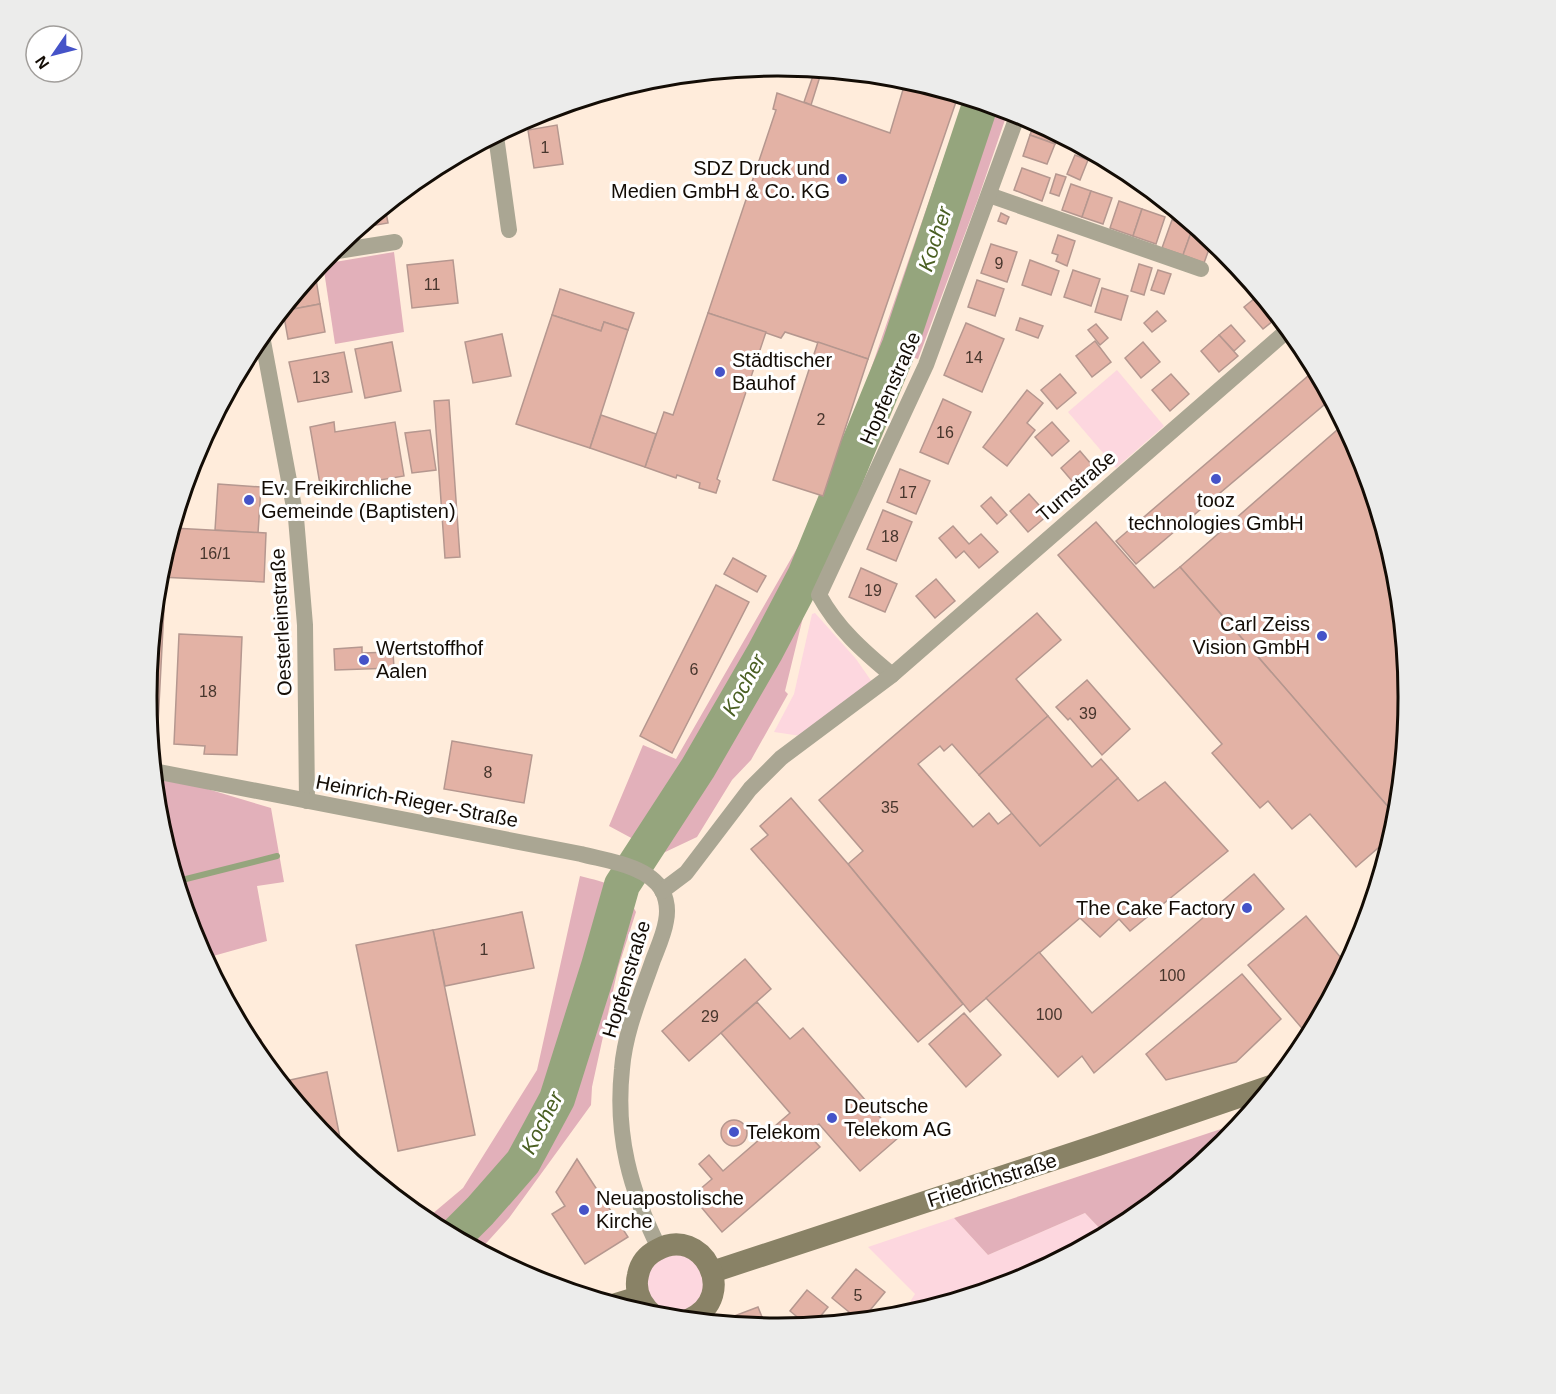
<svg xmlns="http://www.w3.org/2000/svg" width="1556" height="1394" font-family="Arial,sans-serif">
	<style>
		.green { fill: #fdd7df }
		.forest { fill: #e2b0ba }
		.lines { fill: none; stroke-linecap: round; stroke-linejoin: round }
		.stream { stroke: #95a57d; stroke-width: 6 }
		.river { stroke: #95a57d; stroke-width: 36 }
		.building { fill: #e3b2a5; stroke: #b5978f; stroke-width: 1.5 }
		.minor { stroke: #aaa693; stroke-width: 16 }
		.secondary { stroke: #898266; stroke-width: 22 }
		.poi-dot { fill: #4553c8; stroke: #fff; stroke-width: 2 }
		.labels { text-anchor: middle; stroke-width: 6; stroke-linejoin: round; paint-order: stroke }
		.number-label { font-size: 16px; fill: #47362d }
		.poi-label { font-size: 20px; fill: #130c05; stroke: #fff; text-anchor: start }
		.street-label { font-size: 20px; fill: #130c05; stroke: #fff }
		.water-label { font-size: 21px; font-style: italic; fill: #4a5f22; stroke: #fff }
		.rim { fill: none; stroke: #130c05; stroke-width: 3 }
	</style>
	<rect width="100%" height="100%" fill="#ffecdb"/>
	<!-- green -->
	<g class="green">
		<polygon points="1117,370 1164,426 1116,468 1068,412"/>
		<polygon points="815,613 856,659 872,682 801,736 774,732 794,694 812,614"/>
		<polygon points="1085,1213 1105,1234 1019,1280 901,1316 915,1294 868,1247 954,1218 988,1255"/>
		<path d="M667,1252L696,1259L707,1286C702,1293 697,1305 690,1310C676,1321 652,1308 647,1293C645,1288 646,1280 646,1274Z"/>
	</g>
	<!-- forest -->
	<g class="forest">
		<polygon points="965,97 1008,111 978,199 918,359 889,350 854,444 786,595 805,609 785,691 788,694 751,760 732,780 697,837 661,854 609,826 643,745 676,759 827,496"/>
		<polygon points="394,252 404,332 335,344 323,264"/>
		<polygon points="154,773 271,808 284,882 257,886 267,941 206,958 195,938 159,820"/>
		<path d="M580,876C607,883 623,885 636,912L618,968L592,1087L591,1105L509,1218L480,1250L425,1220L463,1188L537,1070Z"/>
		<polygon points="1242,1122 1224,1143 1128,1222 1105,1234 1085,1213 988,1255 954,1218"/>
	</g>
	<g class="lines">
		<!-- stream -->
		<polyline class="stream" points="178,881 277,856"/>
		<!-- river -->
		<polyline class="river" points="455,1236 480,1211 523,1162 557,1099 599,966 622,885 698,768 765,652 805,576 900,345 981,102"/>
	</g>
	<!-- building -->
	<g class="building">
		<polygon points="815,70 822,70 811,105 804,102"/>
		<polygon points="884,76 901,78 958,96 868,359 785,332 781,338 708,313 776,110 773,109 777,93 890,133 905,83"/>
		<polygon points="1035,122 1058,135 1055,144 1030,135"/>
		<polygon points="557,125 563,164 534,168 528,130"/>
		<polygon points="1030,135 1055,144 1047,164 1023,156"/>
		<polygon points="1075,155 1088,160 1080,180 1067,174"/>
		<polygon points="1022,168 1050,178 1042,201 1014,190"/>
		<polygon points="1056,174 1066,177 1059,196 1050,193"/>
		<polygon points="1071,184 1091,191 1082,217 1062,210"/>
		<polygon points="1091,191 1112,198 1103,224 1082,217"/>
		<polygon points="1119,201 1142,209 1133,236 1110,228"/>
		<polygon points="385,207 388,223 359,228"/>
		<polygon points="1142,209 1165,217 1156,244 1133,236"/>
		<polygon points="1001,213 1009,217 1006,224 998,221"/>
		<polygon points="1172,220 1193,227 1183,255 1162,248"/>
		<polygon points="1193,227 1212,241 1204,263 1183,255"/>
		<polygon points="1058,235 1075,241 1067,266 1056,261 1058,255 1052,253"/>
		<polygon points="991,244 1017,252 1007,282 981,273"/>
		<polygon points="453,260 458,303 412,308 407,265"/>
		<polygon points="1030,260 1059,271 1051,295 1022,285"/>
		<polygon points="1139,264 1152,268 1144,295 1131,291"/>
		<polygon points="1073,270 1100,279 1091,306 1064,297"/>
		<polygon points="1158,270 1171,274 1164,294 1151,290"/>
		<polygon points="315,273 320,304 283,311 313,274"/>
		<polygon points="977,280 1004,289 995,316 968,307"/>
		<polygon points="1102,288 1128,296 1121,320 1095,312"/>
		<polygon points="560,289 634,313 628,330 604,322 601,331 552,315"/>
		<polygon points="1260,294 1278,317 1263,329 1244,307"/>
		<polygon points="320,304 325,332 288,339 283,311"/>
		<polygon points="1157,311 1166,321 1152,332 1144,323"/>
		<polygon points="708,313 766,332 717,479 720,481 716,493 699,488 700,483 677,475 676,478 645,467 664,412 673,415"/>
		<polygon points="552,315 601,331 604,322 628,330 590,448 516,424"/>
		<polygon points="1020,318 1043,326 1038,338 1016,330"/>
		<polygon points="966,323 1004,339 982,392 944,375"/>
		<polygon points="1096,324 1108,338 1100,345 1088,330"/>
		<polygon points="1231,325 1245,341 1234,351 1219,335"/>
		<polygon points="502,334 511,376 473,383 465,342"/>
		<polygon points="1219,335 1238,356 1219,372 1201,351"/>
		<polygon points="1095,341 1111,362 1092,377 1076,356"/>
		<polygon points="392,342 401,391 365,398 355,349"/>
		<polygon points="818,342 868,359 823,496 773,480"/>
		<polygon points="1143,342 1160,362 1141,378 1125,358"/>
		<polygon points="344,352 352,392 298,402 289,362"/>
		<polygon points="1315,370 1331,399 1136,564 1116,541"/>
		<polygon points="1060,374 1076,393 1057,409 1041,390"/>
		<polygon points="1171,374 1189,394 1170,411 1152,390"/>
		<polygon points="1027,390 1043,403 1027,423 1035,430 1007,466 983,447"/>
		<polygon points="943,399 971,412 948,464 920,452"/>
		<polygon points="449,400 460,557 445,558 434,401"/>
		<polygon points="601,415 656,434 645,467 590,448"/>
		<polygon points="334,422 335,432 395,422 404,476 321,490 310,427"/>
		<polygon points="1052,422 1069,441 1052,456 1035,437"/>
		<polygon points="1344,424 1361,456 1397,574 1409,697 1397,817 1180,567"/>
		<polygon points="430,430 436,470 412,473 405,433"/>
		<polygon points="1080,451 1097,471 1078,488 1061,468"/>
		<polygon points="900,469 930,481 916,514 887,502"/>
		<polygon points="218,484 261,487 258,533 215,530"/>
		<polygon points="1029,494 1048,515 1028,532 1010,511"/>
		<polygon points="991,497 1007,515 997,524 981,506"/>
		<polygon points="883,510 912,522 896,561 867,549"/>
		<polygon points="1096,522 1154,588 1180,567 1397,817 1392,836 1356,867 1310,814 1292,829 1268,801 1260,808 1212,753 1222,744 1058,555"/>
		<polygon points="953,526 969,544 981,534 998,552 979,568 964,551 956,558 939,538"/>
		<polygon points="173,528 266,533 264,582 159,577"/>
		<polygon points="733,558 766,576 757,592 724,574"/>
		<polygon points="861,568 897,584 885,612 849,597"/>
		<polygon points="936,579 955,601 935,618 916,596"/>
		<polygon points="716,585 749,602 672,753 640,736"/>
		<polygon points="158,588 165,589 158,724 150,724 147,697"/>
		<polygon points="1037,613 1061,640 1016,679 1048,716 979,775 952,744 944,751 940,746 918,764 973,827 989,813 998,824 1012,813 1040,846 1118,778 1138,801 1165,782 1228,851 1130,931 1119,919 1100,937 1080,918 970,1012 848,864 863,851 819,800"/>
		<polygon points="179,634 242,637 237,755 204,754 205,746 174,744"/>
		<polygon points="362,647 362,653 393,652 394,668 335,670 334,649"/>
		<polygon points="1087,680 1130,729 1102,755 1070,718 1068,720 1056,707"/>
		<polygon points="1048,716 1092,767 1101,759 1118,778 1040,846 979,775"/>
		<polygon points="452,741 532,755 524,803 444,789"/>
		<polygon points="791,798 848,864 963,1004 918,1042 751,849 768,835 760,826"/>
		<polygon points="1254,874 1284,909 1094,1073 1082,1056 1058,1077 986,998 1039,952 1092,1013"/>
		<polygon points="522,912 534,968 445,986 433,930"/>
		<polygon points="1306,916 1347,965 1314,1026 1306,1033 1248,965"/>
		<polygon points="433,930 475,1135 398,1151 356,945"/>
		<polygon points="745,959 771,989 689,1061 662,1031"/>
		<polygon points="1242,974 1281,1019 1236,1062 1166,1080 1146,1054"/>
		<polygon points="757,1002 790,1039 803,1028 898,1138 860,1171 819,1124 808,1134 820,1147 722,1232 692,1196 712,1179 699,1164 709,1155 723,1171 790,1113 721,1033"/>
		<polygon points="232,1007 261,1040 253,1047 232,1008"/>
		<polygon points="964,1013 1001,1055 966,1087 929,1044"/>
		<polygon points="327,1072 343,1153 332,1143 281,1082"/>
		<circle cx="734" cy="1133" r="13"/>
		<polygon points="577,1159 628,1237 585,1264 552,1214 565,1206 556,1192"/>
		<polygon points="856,1269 885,1292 862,1320 855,1320 847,1314 849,1312 832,1298"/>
		<polygon points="807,1290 828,1307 814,1324 807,1325 790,1311"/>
		<polygon points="758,1307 766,1327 722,1322 721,1321"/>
	</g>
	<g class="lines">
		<!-- minor -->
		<g class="minor">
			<polyline points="496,136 509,230"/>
			<polyline points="989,195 1201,269"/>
			<polyline points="331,252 395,242"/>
			<polyline points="262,336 296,518 305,625 307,801"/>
			<path d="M892,675C863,651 837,628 819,595L926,365L1018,114"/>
			<path d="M154,771L581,854C607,861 647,865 662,890C667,900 668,911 666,921C664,934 658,947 653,960C641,995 625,1031 622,1069C615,1135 630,1190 659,1248"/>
			<polyline points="662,891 686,873 750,789 781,758 892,675 1289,329"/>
		</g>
		<!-- secondary -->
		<g class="secondary">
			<polyline points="712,1272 1098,1145 1271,1086"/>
			<polyline points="616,1304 639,1297"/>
			<path d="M654,1316C641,1305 634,1291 638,1275C640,1264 647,1255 657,1250C702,1224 740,1296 690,1319"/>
		</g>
	</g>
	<!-- markers -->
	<g class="poi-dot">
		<circle cx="842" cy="179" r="6"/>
		<circle cx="720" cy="372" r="6"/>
		<circle cx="1216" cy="479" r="6"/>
		<circle cx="249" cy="500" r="6"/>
		<circle cx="1322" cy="636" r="6"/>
		<circle cx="364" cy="660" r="6"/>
		<circle cx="1247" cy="908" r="6"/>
		<circle cx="832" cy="1118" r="6"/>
		<circle cx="734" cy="1132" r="6"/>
		<circle cx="584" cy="1210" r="6"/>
	</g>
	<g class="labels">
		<!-- number labels -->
		<g class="number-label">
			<text x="545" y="153">1</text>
			<text x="999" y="269">9</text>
			<text x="432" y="290">11</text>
			<text x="974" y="363">14</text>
			<text x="321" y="383">13</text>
			<text x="821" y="425">2</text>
			<text x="945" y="438">16</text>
			<text x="908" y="498">17</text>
			<text x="890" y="542">18</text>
			<text x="215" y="559">16/1</text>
			<text x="873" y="596">19</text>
			<text x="694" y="675">6</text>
			<text x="208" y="697">18</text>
			<text x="1088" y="719">39</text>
			<text x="488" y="778">8</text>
			<text x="890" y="813">35</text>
			<text x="484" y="955">1</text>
			<text x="1172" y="981">100</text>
			<text x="1049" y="1020">100</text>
			<text x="710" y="1022">29</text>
			<text x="858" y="1301">5</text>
		</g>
		<!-- poi labels -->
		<g class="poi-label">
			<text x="830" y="175" text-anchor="end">SDZ Druck und<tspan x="830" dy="23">Medien GmbH &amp; Co. KG</tspan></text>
			<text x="732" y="367">Städtischer<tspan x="732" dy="23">Bauhof</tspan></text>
			<text x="261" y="495">Ev. Freikirchliche<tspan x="261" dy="23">Gemeinde (Baptisten)</tspan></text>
			<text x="1216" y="507" text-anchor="middle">tooz<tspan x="1216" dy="23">technologies GmbH</tspan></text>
			<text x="1310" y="631" text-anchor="end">Carl Zeiss<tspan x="1310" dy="23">Vision GmbH</tspan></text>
			<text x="376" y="655">Wertstoffhof<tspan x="376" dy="23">Aalen</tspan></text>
			<text x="1235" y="915" text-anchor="end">The Cake Factory</text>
			<text x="844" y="1113">Deutsche<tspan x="844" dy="23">Telekom AG</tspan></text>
			<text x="746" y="1139">Telekom</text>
			<text x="596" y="1205">Neuapostolische<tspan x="596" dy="23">Kirche</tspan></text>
		</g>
		<!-- street labels -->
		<g class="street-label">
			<text transform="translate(890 388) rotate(-66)" y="7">Hopfenstraße</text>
			<text transform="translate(1076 486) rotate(-41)" y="7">Turnstraße</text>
			<text transform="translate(281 622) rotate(-93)" y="7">Oesterleinstraße</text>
			<text transform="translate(417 801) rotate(11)" y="7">Heinrich-Rieger-Straße</text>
			<text transform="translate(626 979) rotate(-73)" y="7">Hopfenstraße</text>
			<text transform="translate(992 1180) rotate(-18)" y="7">Friedrichstraße</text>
		</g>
		<!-- water labels -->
		<g class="water-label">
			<text transform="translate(935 239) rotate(-72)" y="7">Kocher</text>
			<text transform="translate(744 685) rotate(-61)" y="7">Kocher</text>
			<text transform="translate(542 1123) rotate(-63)" y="7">Kocher</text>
		</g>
	</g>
	<!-- crop -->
	<path d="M0 0H1556V1394H0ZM777 76H778A620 620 0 0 1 1398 696V698A620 620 0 0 1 778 1318H777A620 620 0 0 1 157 698V696A620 620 0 0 1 777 76Z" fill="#ececeb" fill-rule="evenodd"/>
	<path class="rim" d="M777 76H778A620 620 0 0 1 1398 696V698A620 620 0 0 1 778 1318H777A620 620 0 0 1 157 698V696A620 620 0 0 1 777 76Z"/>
	<!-- north arrow -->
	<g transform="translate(54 54) rotate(235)"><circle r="28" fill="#ffffff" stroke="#a19e9b" stroke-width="1.5"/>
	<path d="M0-4.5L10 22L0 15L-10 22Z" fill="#4553c8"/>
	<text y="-9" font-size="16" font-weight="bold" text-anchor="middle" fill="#130c05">N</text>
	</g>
</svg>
